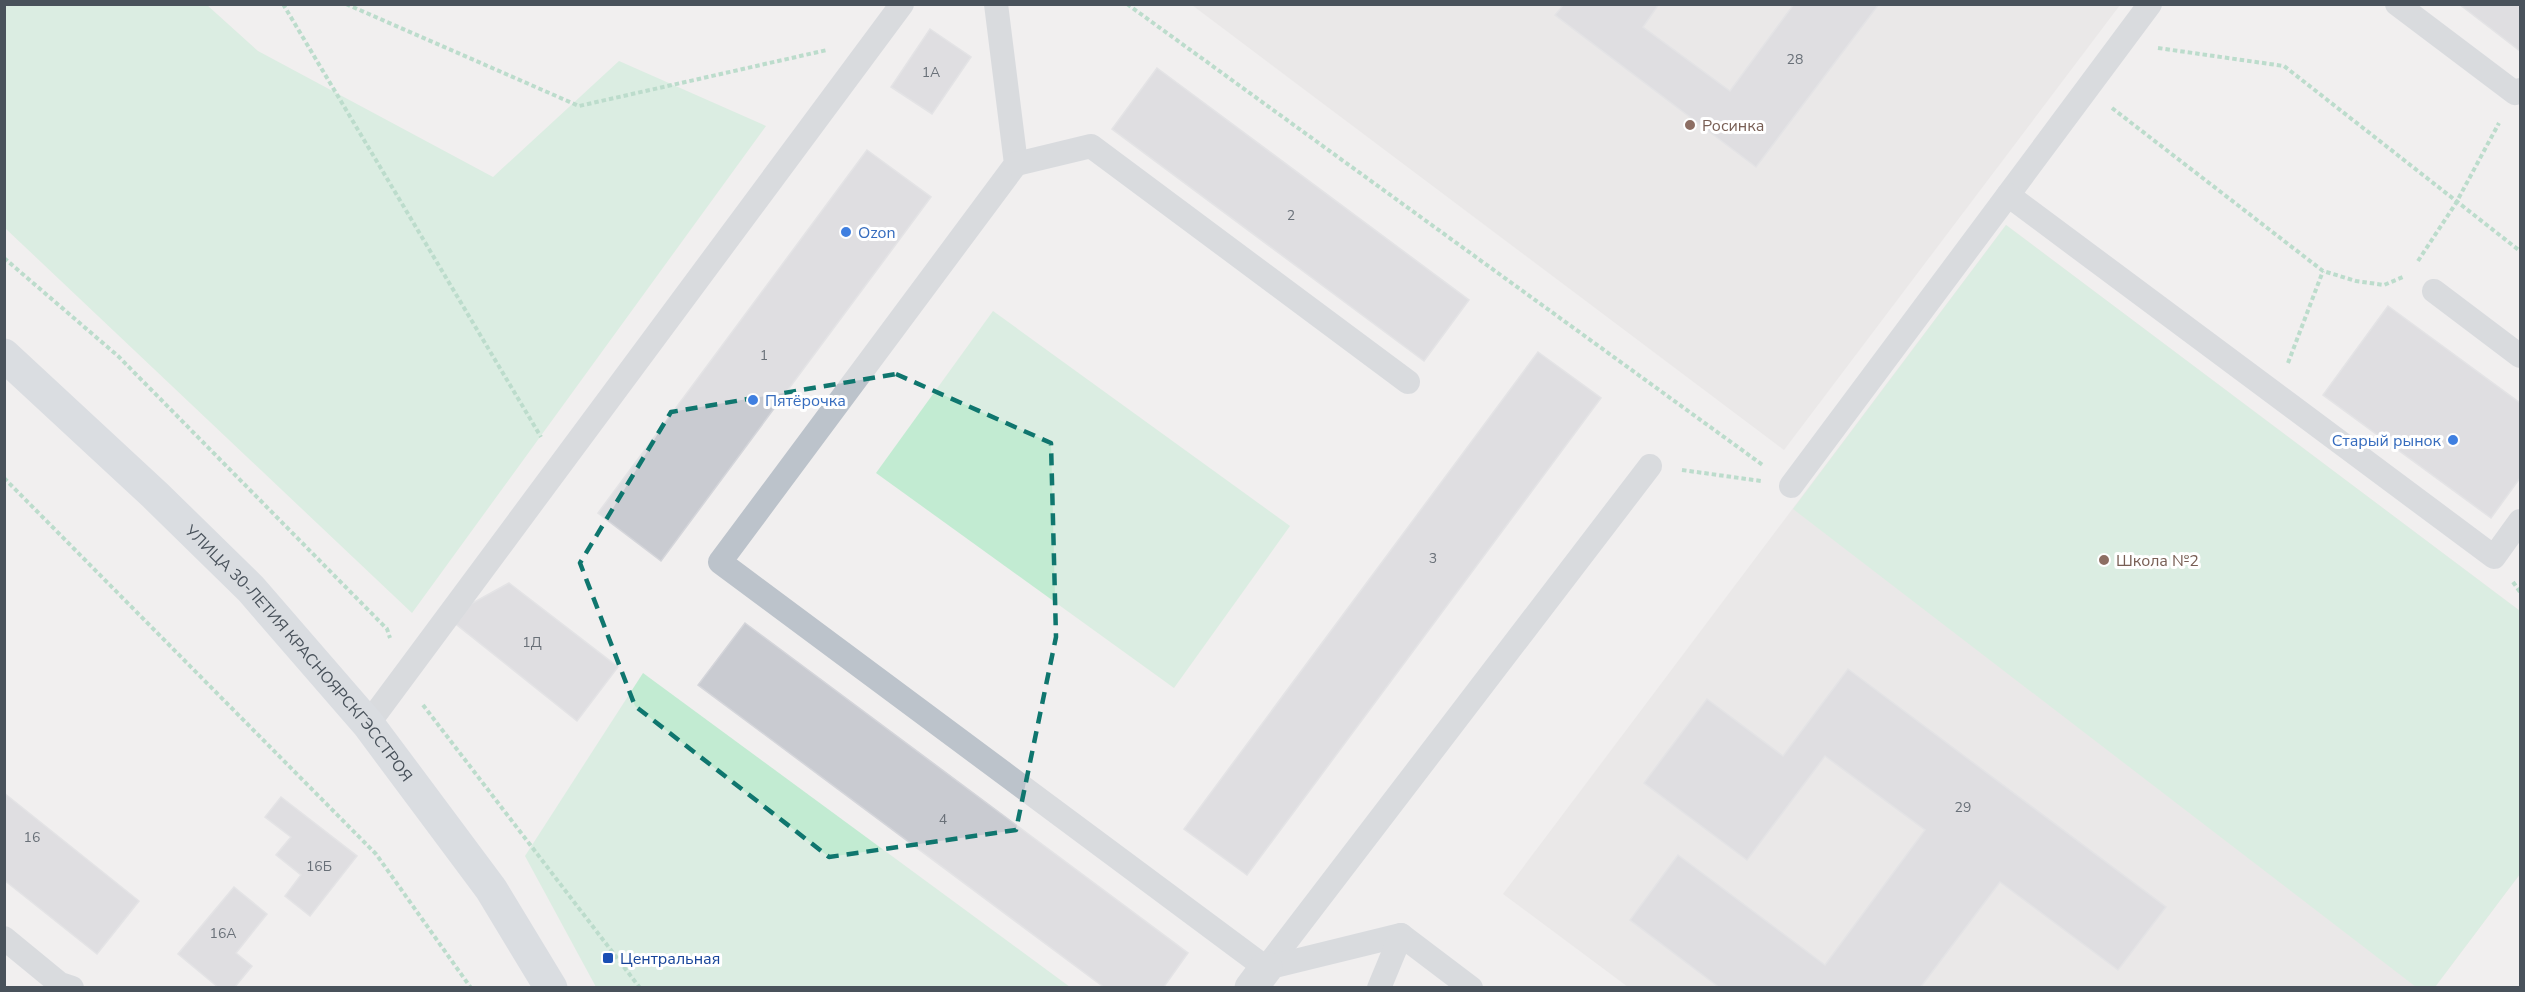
<svg xmlns="http://www.w3.org/2000/svg" width="2525" height="992" font-family="'Nunito Sans',sans-serif">
	<style>
		.education { fill: #e2e0e0 }
		.green { fill: #c2ebd2 }
		.building { fill: #c9cbd1; stroke: #d4d5da; stroke-width: 1.5 }
		.lines { fill: none; stroke-linecap: round; stroke-linejoin: round }
		.path { stroke: #7dc6a2; stroke-width: 4; stroke-dasharray: 4.5 3; stroke-linecap: butt }
		.lane { stroke: #bcc3cb; stroke-width: 24 }
		.street { stroke: #bcc3cb; stroke-width: 33 }
		.secondary { stroke: #bfc7d1; stroke-width: 33 }
		.marked { fill: none; stroke: #0f766e; stroke-width: 4.5; stroke-dasharray: 12 8; stroke-linejoin: round }
		.education-dot { fill: #8d6e63; stroke: #fff; stroke-width: 2 }
		.shop-dot { fill: #3f7fe0; stroke: #fff; stroke-width: 2 }
		.transit-dot { fill: #1a4fb4; stroke: #fff; stroke-width: 2 }
		.labels { text-anchor: middle; stroke-width: 6; stroke-linejoin: round; paint-order: stroke }
		.number-label { font-size: 14px; fill: #697078 }
		.education-label { font-size: 16px; fill: #785e54; stroke: #fff; text-anchor: start }
		.shop-label { font-size: 16px; fill: #366cbe; stroke: #fff; text-anchor: start }
		.street-label { font-size: 16px; fill: #49525b; stroke: #fff }
		.transit-label { font-size: 16px; fill: #164399; stroke: #fff; text-anchor: start }
	</style>
	<rect width="100%" height="100%" fill="#f1efef"/>
	<!-- education -->
	<g class="education">
		<polygon points="1192,5 2120,5 1784,450"/>
		<polygon points="2006,225 2520,611 2520,874 2435,987 1628,987 1503,894"/>
	</g>
	<!-- green -->
	<g class="green">
		<polygon points="4,5 207,5 258,51 493,177 619,61 766,126 412,613 5,228"/>
		<polygon points="2006,225 2520,611 2520,874 2435,987 2416,987 1793,509"/>
		<polygon points="993,311 1290,526 1174,688 876,473"/>
		<polygon points="643,673 1070,987 596,987 525,856"/>
	</g>
	<!-- building -->
	<g class="building">
		<polygon points="1564,4 1659,4 1643,27 1730,91 1794,4 1879,4 1756,167 1555,15"/>
		<polygon points="2459,4 2520,4 2520,51"/>
		<polygon points="930,29 971,57 932,114 891,87"/>
		<polygon points="1157,68 1469,300 1424,361 1112,129"/>
		<polygon points="867,150 931,197 661,561 598,513"/>
		<polygon points="2388,306 2520,403 2520,478 2491,518 2323,395"/>
		<polygon points="1538,352 1601,398 1247,875 1184,829"/>
		<polygon points="509,583 618,667 577,721 447,617"/>
		<polygon points="745,623 1188,953 1163,988 1105,988 698,685"/>
		<polygon points="1848,669 2166,907 2118,970 2000,882 1920,988 1720,988 1630,920 1678,855 1825,965 1925,830 1825,756 1747,860 1644,783 1707,699 1783,756"/>
		<polygon points="4,793 139,901 97,954 4,880"/>
		<polygon points="281,797 357,856 310,916 285,896 301,875 276,855 291,837 265,817"/>
		<polygon points="234,887 267,914 236,953 252,966 234,988 219,988 178,954"/>
	</g>
	<g class="lines">
		<!-- path -->
		<g class="path">
			<polyline points="283,4 541,437"/>
			<polyline points="346,4 579,106 827,50"/>
			<polyline points="1127,4 1764,466"/>
			<polyline points="2158,48 2284,66 2520,251"/>
			<polyline points="2112,108 2323,271 2356,281 2384,285 2403,277"/>
			<polyline points="4,258 118,356 387,629 390,638"/>
			<polyline points="2418,261 2456,203 2499,123"/>
			<polyline points="2288,363 2323,271"/>
			<polyline points="1682,470 1761,481"/>
			<polyline points="4,478 376,854 471,988"/>
			<polyline points="2513,582 2520,592"/>
			<polyline points="423,705 640,988"/>
		</g>
		<!-- lane -->
		<g class="lane">
			<polyline points="996,4 1016,164 720,562 1266,968"/>
			<polyline points="2397,4 2515,93 2520,90"/>
			<polyline points="1016,164 1091,146 1408,382"/>
			<polyline points="2008,195 2150,4"/>
			<polyline points="2434,291 2520,356"/>
			<polyline points="1791,486 2008,195 2494,557 2520,521"/>
			<polyline points="368,724 902,4"/>
			<polyline points="4,938 60,984 72,988"/>
			<polyline points="1266,968 1650,466"/>
			<polyline points="1266,968 1401,935 1471,988"/>
			<polyline points="1379,988 1401,935"/>
		</g>
		<!-- street -->
		<polyline class="street" points="1251,988 1266,968"/>
		<!-- secondary -->
		<path class="secondary" id="s1" d="M4,355L155,495L251,589L368,724L491,889L551,988"/>
	</g>
	<!-- marked area -->
	<path d="M0 0H2525V992H0ZM896,374L1051,443L1056,637L1016,830L829,857L635,706L580,563L671,412Z" fill="#f1efef" fill-opacity=".55" fill-rule="evenodd"/>
	<path class="marked" d="M896,374L1051,443L1056,637L1016,830L829,857L635,706L580,563L671,412Z"/>
	<!-- markers -->
	<g class="education-dot">
		<circle cx="1690" cy="125" r="6"/>
		<circle cx="2104" cy="560" r="6"/>
	</g>
	<g class="shop-dot">
		<circle cx="846" cy="232" r="6"/>
		<circle cx="753" cy="400" r="6"/>
		<circle cx="2453" cy="440" r="6"/>
	</g>
	<rect class="transit-dot" x="602" y="952" width="12" height="12" rx="3"/>
	<g class="labels">
		<!-- number labels -->
		<g class="number-label">
			<text x="1795" y="64">28</text>
			<text x="931" y="77">1А</text>
			<text x="1291" y="220">2</text>
			<text x="764" y="360">1</text>
			<text x="1433" y="563">3</text>
			<text x="532" y="647">1Д</text>
			<text x="1963" y="812">29</text>
			<text x="943" y="824">4</text>
			<text x="32" y="842">16</text>
			<text x="319" y="871">16Б</text>
			<text x="223" y="938">16А</text>
		</g>
		<!-- education labels -->
		<g class="education-label">
			<text x="1702" y="131">Росинка</text>
			<text x="2116" y="566">Школа №2</text>
		</g>
		<!-- shop labels -->
		<g class="shop-label">
			<text x="858" y="238">Ozon</text>
			<text x="765" y="406">Пятёрочка</text>
			<text x="2441" y="446" text-anchor="end">Старый рынок</text>
		</g>
		<!-- street labels -->
		<g class="street-label">
			<text dy="6" stroke="none"><textPath href="#s1" startOffset="420">УЛИЦА 30-ЛЕТИЯ КРАСНОЯРСКГЭССТРОЯ</textPath></text>
		</g>
		<!-- transit labels -->
		<g class="transit-label">
			<text x="620" y="964">Центральная</text>
		</g>
	</g>
	<!-- border -->
	<rect width="2525" height="992" fill="none" stroke="#49525b" stroke-width="12"/>
</svg>
